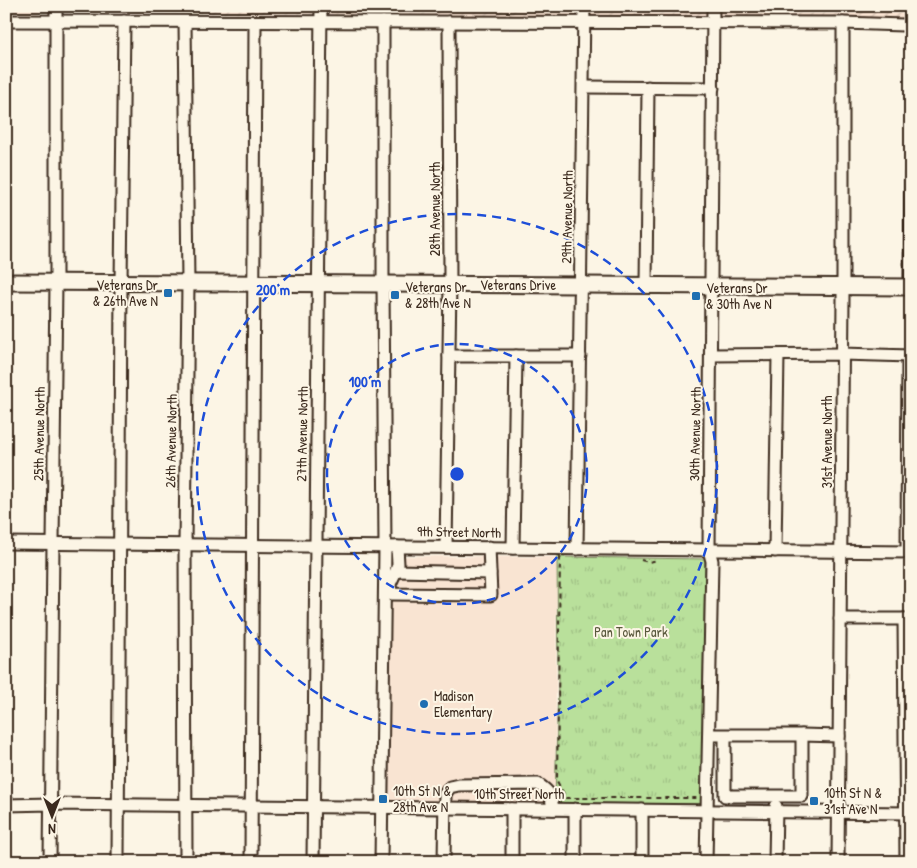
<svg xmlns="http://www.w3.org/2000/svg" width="917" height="868" font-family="'Patrick Hand',sans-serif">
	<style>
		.built { fill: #f9e4d2 }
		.industrial { fill: url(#industrial-furrows) }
		.grass { fill: url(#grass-tufts); stroke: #7a855c }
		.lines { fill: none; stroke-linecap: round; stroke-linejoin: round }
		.minor-casing { stroke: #3b2a1e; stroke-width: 15 }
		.major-casing { stroke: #3b2a1e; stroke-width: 19 }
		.path { stroke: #3b2a1e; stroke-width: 2; stroke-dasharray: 5 4; stroke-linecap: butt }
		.minor { stroke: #fcf5e5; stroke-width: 11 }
		.major { stroke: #fcf5e5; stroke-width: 15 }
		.ring { fill: none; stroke: #1d4ed8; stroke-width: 2.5; stroke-dasharray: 9 6 }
		.poi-dot { fill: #1f6fb2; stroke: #fcf5e5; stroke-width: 2 }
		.labels { text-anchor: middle; stroke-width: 4; stroke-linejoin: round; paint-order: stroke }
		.street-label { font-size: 14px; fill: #3b2a1e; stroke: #fcf5e5 }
		.poi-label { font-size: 14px; fill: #3b2a1e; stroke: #fcf5e5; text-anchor: start }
		.park-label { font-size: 14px; fill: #5a583d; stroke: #fcf5e5 }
		.centre { fill: #1d4ed8; stroke: #fcf5e5; stroke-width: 2.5 }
		.ring-label { font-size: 15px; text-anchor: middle; font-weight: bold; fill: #1d4ed8; stroke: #fcf5e5; stroke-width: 4; stroke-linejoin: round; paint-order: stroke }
	</style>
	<defs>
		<pattern id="industrial-furrows" width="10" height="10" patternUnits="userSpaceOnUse" patternTransform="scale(1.25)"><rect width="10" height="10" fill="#f9e4d2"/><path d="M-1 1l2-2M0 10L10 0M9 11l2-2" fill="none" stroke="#d6c4b4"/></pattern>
		<pattern id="grass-tufts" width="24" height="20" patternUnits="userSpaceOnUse" patternTransform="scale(1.25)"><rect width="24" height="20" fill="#b9e09b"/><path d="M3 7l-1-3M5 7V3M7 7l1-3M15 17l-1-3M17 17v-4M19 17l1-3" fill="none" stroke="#a0c085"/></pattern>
	</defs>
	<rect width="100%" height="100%" fill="#fcf5e5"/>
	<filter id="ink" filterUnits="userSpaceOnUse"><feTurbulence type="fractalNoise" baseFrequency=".02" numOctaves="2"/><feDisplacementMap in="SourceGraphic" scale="10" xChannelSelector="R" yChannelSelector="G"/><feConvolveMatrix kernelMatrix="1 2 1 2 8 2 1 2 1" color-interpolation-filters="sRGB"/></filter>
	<g filter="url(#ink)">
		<!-- built -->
		<g class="built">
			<polygon points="6,6 46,6 44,10 36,13 6,13"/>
			<polygon points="385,556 557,557 555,803 383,802"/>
		</g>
		<!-- industrial -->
		<polygon class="industrial" points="69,6 911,6 911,22 892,18 882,18 75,12 70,10"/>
		<!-- grass -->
		<polygon class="grass" points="557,557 705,559 701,804 555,803 558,681"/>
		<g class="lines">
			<!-- minor casing -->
			<g class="minor-casing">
				<g id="minor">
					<polyline points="6,21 843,23 903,25 911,27"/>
					<polyline points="185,22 188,283 185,545 186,862"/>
					<polyline points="584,87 713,88"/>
					<polyline points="646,285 648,87"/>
					<polyline points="910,287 911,173"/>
					<polyline points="711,355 842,354 911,356"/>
					<polyline points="449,356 580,356"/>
					<polyline points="6,543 911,552"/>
					<polyline points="397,547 398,564 396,571 390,584 391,594 491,595 489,547"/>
					<polyline points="446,547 450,284 449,22"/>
					<polyline points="513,548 516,356"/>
					<polyline points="577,549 584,6"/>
					<polyline points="775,551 778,355"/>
					<polyline points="907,552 908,356"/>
					<polyline points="396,571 490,573"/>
					<polyline points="840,619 911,619"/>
					<polyline points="904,619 906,862"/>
					<polyline points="709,735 802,735 802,796 725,796 725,735"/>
					<polyline points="802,735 839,736"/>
					<polyline points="6,805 51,804 911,813"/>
					<polyline points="512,809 512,862"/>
					<polyline points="575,809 575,862"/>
					<polyline points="50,862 53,543 56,282 56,6"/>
					<polyline points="118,862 121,283 124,21"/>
					<polyline points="251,862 255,22"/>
					<polyline points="313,862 321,6"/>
					<polyline points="381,862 385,547 383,284 383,22"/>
					<path d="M444,862L445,794L450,787L459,785L538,784C550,792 551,795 553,809"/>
					<polyline points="642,862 642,810"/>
					<polyline points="706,862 712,561 709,550 713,6"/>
					<polyline points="775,862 776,806"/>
					<polyline points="838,862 843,298 843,23"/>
				</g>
			</g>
			<!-- major casing -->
			<g class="major-casing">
				<polyline id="major" points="6,282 581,285 911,287"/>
			</g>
			<!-- path -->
			<g class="path">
				<polyline points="561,559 560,558 557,781 566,798 698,798"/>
				<polyline points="641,560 648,562 658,560"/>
			</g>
			<!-- minor -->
			<use href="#minor" class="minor"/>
			<!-- major -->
			<use href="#major" class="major"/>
		</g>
	</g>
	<!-- distance rings -->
	<g class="ring">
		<circle cx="457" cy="474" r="130"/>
		<circle cx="457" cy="474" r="260"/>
	</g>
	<!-- markers -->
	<g class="poi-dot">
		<rect x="163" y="288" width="10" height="10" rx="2.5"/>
		<rect x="390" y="290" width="10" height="10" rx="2.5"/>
		<rect x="691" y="291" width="10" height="10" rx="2.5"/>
		<circle cx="424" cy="704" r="5"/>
		<rect x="378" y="794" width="10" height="10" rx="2.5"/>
		<rect x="809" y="796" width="10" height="10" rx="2.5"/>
	</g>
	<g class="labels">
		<!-- street labels -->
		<g class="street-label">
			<text transform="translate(435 209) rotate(-90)" y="5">28th Avenue North</text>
			<text transform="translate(567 217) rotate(-89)" y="5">29th Avenue North</text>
			<text x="518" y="290">Veterans Drive</text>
			<text transform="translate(39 434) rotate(-89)" y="5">25th Avenue North</text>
			<text transform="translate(302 434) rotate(-89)" y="5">27th Avenue North</text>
			<text transform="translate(695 434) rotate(-89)" y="5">30th Avenue North</text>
			<text transform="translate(171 441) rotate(-89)" y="5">26th Avenue North</text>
			<text transform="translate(827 442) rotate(-90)" y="5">31st Avenue North</text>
			<text transform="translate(459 532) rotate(1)" y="5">9th Street North</text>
			<text x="519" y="799">10th Street North</text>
		</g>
		<!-- poi labels -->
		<g class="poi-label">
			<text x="158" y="290" text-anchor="end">Veterans Dr<tspan x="158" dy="16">&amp; 26th Ave N</tspan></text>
			<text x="405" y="292">Veterans Dr<tspan x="405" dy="16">&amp; 28th Ave N</tspan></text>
			<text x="706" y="293">Veterans Dr<tspan x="706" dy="16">&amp; 30th Ave N</tspan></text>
			<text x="434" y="701">Madison<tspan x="434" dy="16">Elementary</tspan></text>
			<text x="393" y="796">10th St N &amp;<tspan x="393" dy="16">28th Ave N</tspan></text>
			<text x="824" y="798">10th St N &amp;<tspan x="824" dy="16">31st Ave N</tspan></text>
		</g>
		<!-- park labels -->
		<g class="park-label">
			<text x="631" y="637">Pan Town Park</text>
		</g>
	</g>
	<circle cx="457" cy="474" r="8" class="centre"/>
	<g class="ring-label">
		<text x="273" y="295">200 m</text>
		<text x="365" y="387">100 m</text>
	</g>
	<!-- margin -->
	<rect width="917" height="868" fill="none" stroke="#fcf5e5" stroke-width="25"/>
	<rect x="12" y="12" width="892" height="843" fill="none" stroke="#3b2a1e" stroke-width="2" filter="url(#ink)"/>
	<!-- north arrow -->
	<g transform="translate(52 816) rotate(180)" stroke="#fcf5e5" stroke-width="4" paint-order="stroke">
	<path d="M0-4L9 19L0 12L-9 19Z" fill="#3b2a1e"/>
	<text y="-8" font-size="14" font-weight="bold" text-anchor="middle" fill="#3b2a1e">N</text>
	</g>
</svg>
